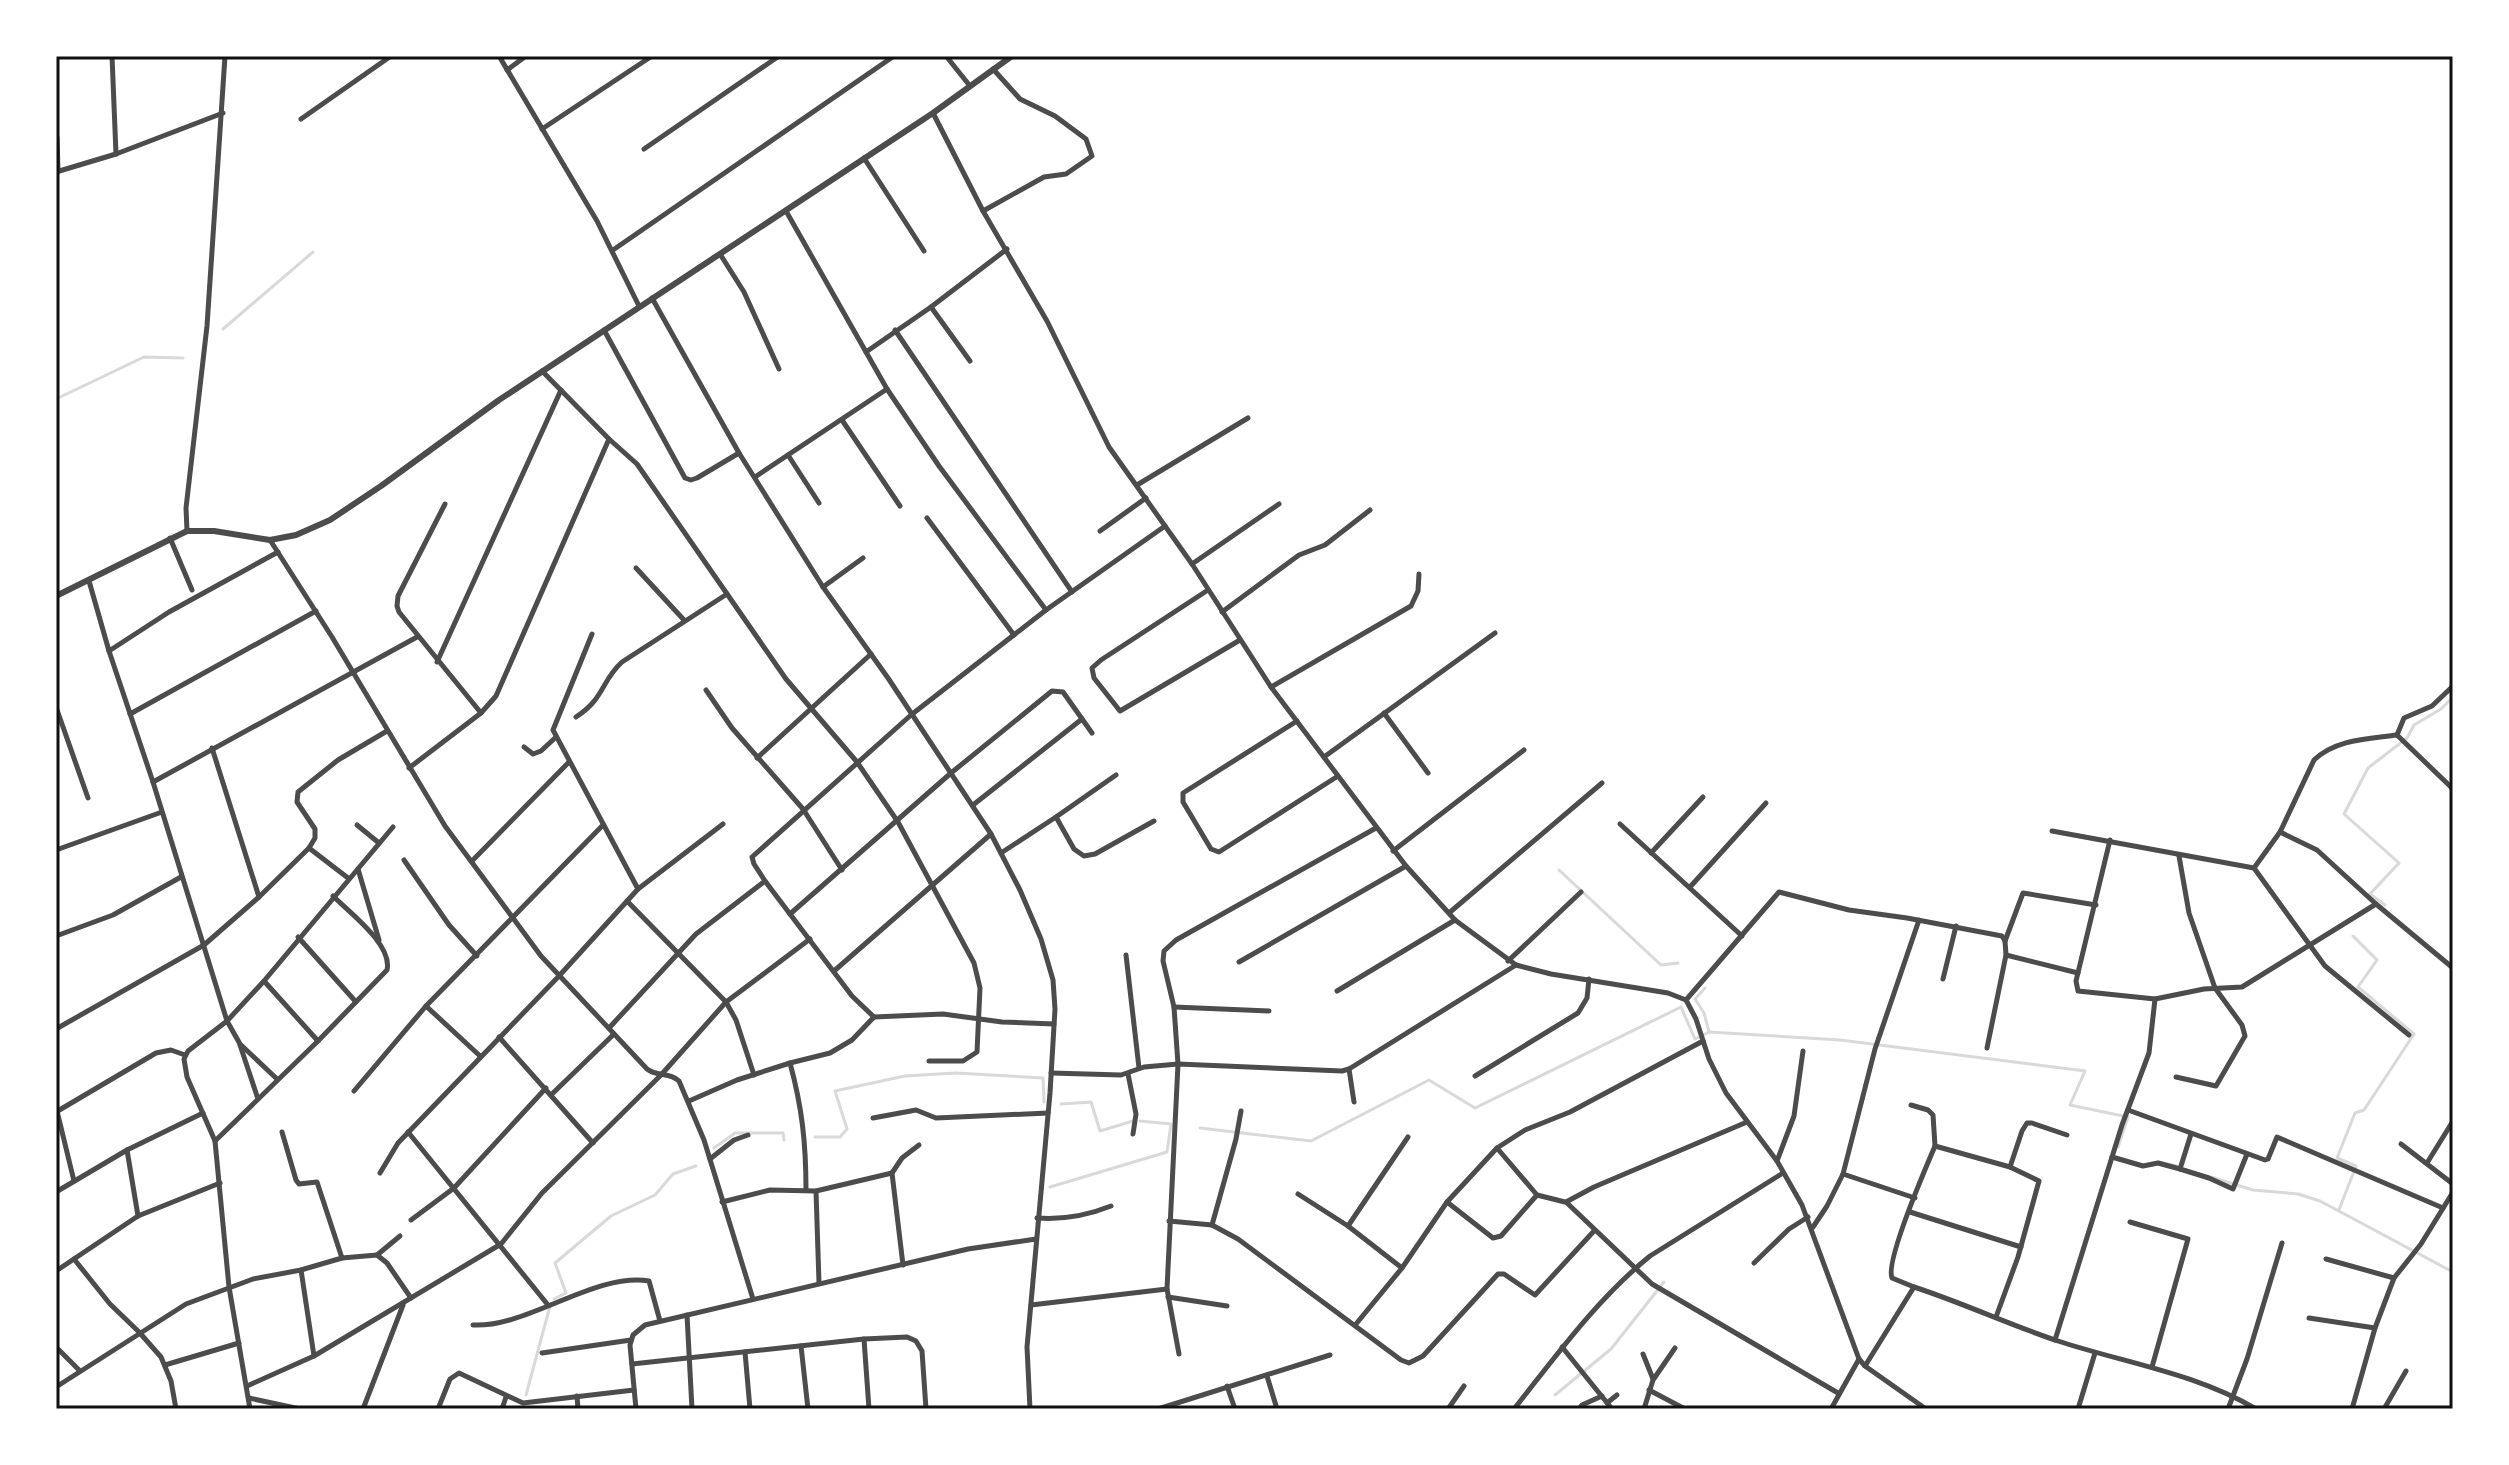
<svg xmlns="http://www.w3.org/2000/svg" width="2509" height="1465" font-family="'PT Sans Narrow',sans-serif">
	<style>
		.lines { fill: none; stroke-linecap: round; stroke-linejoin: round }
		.stream { stroke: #d9d9d9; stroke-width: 3 }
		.minor { stroke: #4c4c4c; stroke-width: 5 }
		.tertiary { stroke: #4c4c4c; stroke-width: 6 }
		.neatline { fill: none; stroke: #111; stroke-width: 3 }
	</style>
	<rect width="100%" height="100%" fill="#fff"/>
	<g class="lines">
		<!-- stream -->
		<g class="stream">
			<polyline points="223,329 313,252"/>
			<polyline points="56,399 144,357 183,358"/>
			<polyline points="1559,870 1661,965 1678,963"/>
			<polyline points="2385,905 2370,894 2399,863 2344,814 2368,768 2407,738 2414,725 2441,709 2453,697"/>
			<polyline points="1705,988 1695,999 1704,1013 1709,1032"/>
			<polyline points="1061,1104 1091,1102 1100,1131 1133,1121"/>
			<polyline points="1200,1128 1311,1141 1429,1080 1475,1108 1681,1007 1695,1039 1709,1032 1840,1040 2085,1071 2070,1105 2128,1117 2118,1147"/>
			<polyline points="815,1137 840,1137 847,1129 835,1091 905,1076 956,1073 1043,1078 1044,1102"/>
			<polyline points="714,1148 735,1133 783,1133 784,1140"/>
			<polyline points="2158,1162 2177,1166"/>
			<polyline points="2211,1177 2253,1190 2298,1194 2320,1201 2453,1272"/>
			<polyline points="1050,1187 1167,1152 1171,1124 1140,1121"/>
			<polyline points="2339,1210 2356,1166 2337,1158 2355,1113 2364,1110 2414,1034 2358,987 2377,960 2353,936"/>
			<polyline points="554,1299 566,1293 555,1263 611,1216 655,1195 673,1174 696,1166"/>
			<polyline points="526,1395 550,1306"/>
			<polyline points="1555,1395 1611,1349 1664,1282"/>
		</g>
		<!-- minor -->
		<g class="minor">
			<polyline points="112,56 116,154"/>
			<polyline points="499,56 597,221 639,306"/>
			<polyline points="946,56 970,86"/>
			<polyline points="507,70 526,56"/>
			<polyline points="933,113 983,211 1047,321 1109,447 1192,564 1271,687 1406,866 1455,920 1516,965 1551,974 1668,993 1686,1000 1696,1019 1709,1059 1726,1093 1777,1161 1802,1205 1859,1359 1865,1366 1926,1409"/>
			<polyline points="301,119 391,56"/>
			<polyline points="542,129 652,56"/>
			<polyline points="57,137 58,171"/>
			<polyline points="644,149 779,56"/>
			<polyline points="864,158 924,251"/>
			<polyline points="56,172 116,154 223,113"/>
			<polyline points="786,211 887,389 939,466 1046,610"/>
			<polyline points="983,211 1044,177 1066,174 1092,156 1086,139 1055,116 1020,99 993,69"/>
			<polyline points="613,250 894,56"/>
			<polyline points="720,254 744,292 779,369"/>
			<polyline points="652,298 739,453 823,587 888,678 991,834 1020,890 1041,939 1053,980 1055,1009 1050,1093 1027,1347 1030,1409"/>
			<polyline points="931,307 970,361"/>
			<polyline points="604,330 685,478 691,480 697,478 739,453"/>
			<polyline points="895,330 1072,592"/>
			<polyline points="866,352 931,307 1007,249"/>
			<polyline points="842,420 900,506"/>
			<polyline points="609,439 637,464 786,679 857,762 898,822 974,963 980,988 977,1052 963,1061 929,1061"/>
			<polyline points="788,455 819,503"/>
			<polyline points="755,477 887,389"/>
			<polyline points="1137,485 1248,418"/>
			<polyline points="445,504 398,596 397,606 399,612 481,713"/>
			<polyline points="927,518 1014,635"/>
			<polyline points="187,531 186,508 207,326 225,56"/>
			<polyline points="1100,531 1146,498"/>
			<polyline points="170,538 192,590"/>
			<path d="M270,540L332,637L445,826L541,956L647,1069C657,1077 670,1072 679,1081L704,1140L753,1299"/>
			<polyline points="1192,564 1279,504"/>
			<polyline points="636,568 684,620"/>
			<polyline points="89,581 109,651 153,782 227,1021 240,1044 277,1079"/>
			<polyline points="823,587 863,558"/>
			<polyline points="1208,590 1101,660 1092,668 1094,678 1120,711 1240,640"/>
			<polyline points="1222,612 1299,555 1325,545 1370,510"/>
			<polyline points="592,634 553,730 638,889"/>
			<polyline points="109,651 169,612 278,552"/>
			<polyline points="437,662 561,390"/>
			<polyline points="1271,687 1411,606 1418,591 1419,574"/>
			<polyline points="706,690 732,728 803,809 842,870"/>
			<polyline points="56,707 88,798"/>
			<polyline points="1384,713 1428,773"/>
			<polyline points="130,714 316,611"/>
			<path d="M576,717C605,698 601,681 622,662L727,594"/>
			<polyline points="1297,721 1183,793 1183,802 1211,849 1219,852 1338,776"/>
			<polyline points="2397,735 2404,718 2432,706 2453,686"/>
			<polyline points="2397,735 2453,789"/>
			<polyline points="524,747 533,754 541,751 556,737"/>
			<polyline points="212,748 259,897"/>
			<polyline points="1324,757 1495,633"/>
			<polyline points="757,758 871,654"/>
			<polyline points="409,768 481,713 496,696 609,439 542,371"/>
			<polyline points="153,782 417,637"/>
			<polyline points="973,805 1082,719"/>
			<polyline points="1056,817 1116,775"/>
			<polyline points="1620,824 1742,936"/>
			<polyline points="357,825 379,843"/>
			<path d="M2052,831L2254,868L2280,832L2314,760C2336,739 2368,739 2397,735"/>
			<polyline points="2280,832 2317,850 2376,904"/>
			<polyline points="2110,840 2076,981 2078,991 2155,999 2204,989 2242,987 2376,904 2453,968"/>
			<polyline points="309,848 348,878"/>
			<polyline points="56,850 162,812"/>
			<polyline points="1393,851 1524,750"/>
			<polyline points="1001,853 1056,817 1074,849 1084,856 1095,854 1154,821"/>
			<polyline points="1651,853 1703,797"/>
			<polyline points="404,860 449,925 477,956"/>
			<polyline points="472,861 569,762"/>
			<polyline points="2254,868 2325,966 2409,1035"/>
			<polyline points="358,869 379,940"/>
			<polyline points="1690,887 1766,803"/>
			<polyline points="627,901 726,1002 736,1020 754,1075"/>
			<polyline points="1449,913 1602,783"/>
			<polyline points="790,914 951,773 1052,691 1063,692 1092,733"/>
			<polyline points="56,936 113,915 181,877"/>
			<polyline points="298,937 356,1002"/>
			<polyline points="2005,941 2023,893 2096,905"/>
			<polyline points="1126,955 1139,1068"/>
			<polyline points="2006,955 2078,973"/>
			<polyline points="1508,961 1581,892"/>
			<polyline points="1239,962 1406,866"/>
			<polyline points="834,971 991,834"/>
			<polyline points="1943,979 1956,926"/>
			<polyline points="264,981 318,1041"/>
			<polyline points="1337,991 1455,920"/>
			<polyline points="1686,1000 1779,892 1849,910 1907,918 2002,936 2005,941 2006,955 1987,1048"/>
			<polyline points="426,1006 480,1056"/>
			<polyline points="1174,1007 1269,1011"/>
			<polyline points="1054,1024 1002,1022 943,1014 874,1017 852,996 765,881 754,864 752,857 911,715 1046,610 1165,526"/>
			<polyline points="609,1028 696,934 765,881"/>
			<polyline points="56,1029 204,945 259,897 309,848 315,838 315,829 297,802 298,792 338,760 387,731"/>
			<polyline points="499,1037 593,1143"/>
			<polyline points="240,1045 258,1099"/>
			<path d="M790,1063C802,1107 806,1143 806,1190"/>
			<polyline points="1349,1069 1354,1102"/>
			<polyline points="1051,1073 1121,1075 1144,1067 1178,1064 1342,1071 1349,1069 1516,965"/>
			<polyline points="1128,1074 1136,1114 1133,1134"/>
			<polyline points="1475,1076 1578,1013 1587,998 1589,979"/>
			<polyline points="2176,1077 2216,1086 2245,1036 2242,1025 2215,988 2189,913 2179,856"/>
			<polyline points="354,1091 426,1006 603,825"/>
			<polyline points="552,1094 614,1034"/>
			<polyline points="689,1101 737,1080 790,1063 830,1053 852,1040 874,1017"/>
			<polyline points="1911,1105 1928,1110 1933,1115 1935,1146"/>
			<polyline points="2128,1110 2265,1160 2268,1159 2277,1137 2443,1208"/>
			<polyline points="57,1111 74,1181"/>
			<polyline points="56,1112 156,1053 171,1050 185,1055"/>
			<polyline points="873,1118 916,1110 936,1118 1048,1113"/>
			<polyline points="1747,1122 1594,1187 1566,1202 1652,1284 1838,1393"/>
			<polyline points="282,1132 296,1180 299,1184 317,1182 342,1258"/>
			<polyline points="408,1132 548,1305"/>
			<polyline points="2191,1134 2180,1169 2209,1178 2233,1189 2247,1154"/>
			<path d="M215,1141L318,1041L387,970C393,945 349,912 333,896"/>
			<polyline points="2401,1144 2453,1184"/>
			<polyline points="1497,1148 1537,1195 1565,1202"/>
			<polyline points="127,1150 138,1216"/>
			<polyline points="2112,1157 2143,1166 2158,1163 2180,1169"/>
			<polyline points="710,1159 734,1140 748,1135"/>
			<polyline points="1777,1161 1794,1116 1803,1051"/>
			<polyline points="2427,1163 2453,1121"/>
			<polyline points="2010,1167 2022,1131 2027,1123 2032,1123 2067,1135"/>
			<polyline points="380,1173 398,1143 559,976 638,889 723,824"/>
			<polyline points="1843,1174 1915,1198"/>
			<polyline points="816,1191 819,1283"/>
			<polyline points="56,1192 127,1150 203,1113"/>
			<polyline points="1298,1194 1348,1226 1402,1268"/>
			<polyline points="722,1202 770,1190 816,1191 892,1173"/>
			<polyline points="1447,1202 1493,1238 1501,1236 1537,1195"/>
			<polyline points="1910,1212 2021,1247"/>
			<path d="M1037,1218C1064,1220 1086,1216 1111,1206"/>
			<polyline points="411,1220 454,1188 546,1088"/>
			<polyline points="1169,1221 1212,1225 1238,1239 1401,1360 1409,1363 1423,1356 1498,1274 1504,1274 1535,1295 1594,1231"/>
			<polyline points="2130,1222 2188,1239 2152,1367"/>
			<polyline points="1212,1225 1236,1139 1241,1111"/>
			<polyline points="1348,1226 1408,1137"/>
			<polyline points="1813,1227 1827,1206 1843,1174 1875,1049 1919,920"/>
			<polyline points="377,1255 400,1236"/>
			<polyline points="74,1259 110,1304 139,1332 161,1357 171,1381 176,1409"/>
			<polyline points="2326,1259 2394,1278"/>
			<polyline points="1754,1263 1789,1229 1808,1217"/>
			<polyline points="903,1265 892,1173 902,1158 919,1145"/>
			<polyline points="301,1270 314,1356"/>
			<polyline points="56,1271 138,1216 220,1183"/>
			<polyline points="1167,1289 1179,1354"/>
			<polyline points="1168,1297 1227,1306"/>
			<polyline points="1031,1305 1167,1289 1178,1064 1174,1007 1163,961 1164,951 1176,940 1376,828"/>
			<polyline points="687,1315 692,1409"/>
			<path d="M1996,1317L2018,1257L2039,1181L2010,1167L1935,1146C1926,1167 1885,1262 1892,1278L1914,1287C1963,1303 2010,1325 2058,1341C2125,1363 2195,1373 2256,1409"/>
			<polyline points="2309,1318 2375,1328"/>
			<polyline points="1356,1324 1402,1268 1447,1202 1497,1148 1525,1130 1570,1112 1703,1041"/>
			<path d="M473,1325C527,1328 595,1272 649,1281L660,1321"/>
			<polyline points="864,1339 869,1409"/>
			<polyline points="2055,1340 2122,1125 2149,1053 2155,999"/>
			<polyline points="801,1346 808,1409"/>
			<polyline points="56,1347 80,1371"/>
			<polyline points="1562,1347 1612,1409"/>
			<polyline points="745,1352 750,1409"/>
			<polyline points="542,1353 631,1340"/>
			<polyline points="1643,1354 1653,1379"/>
			<polyline points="632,1364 864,1339 907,1337 916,1341 922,1351 926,1409"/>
			<polyline points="165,1365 239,1343"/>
			<polyline points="1865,1366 1914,1287"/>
			<polyline points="1267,1376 1277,1409"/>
			<polyline points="247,1386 314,1356 501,1244 542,1193 661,1075 726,1002 810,939"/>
			<polyline points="1227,1386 1235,1409"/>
			<polyline points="56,1387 186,1304 253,1279 301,1270 342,1258 377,1255 387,1263 411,1298"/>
			<polyline points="1649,1390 1685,1409"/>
			<polyline points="577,1396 578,1409"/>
			<polyline points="249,1398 300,1409"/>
			<polyline points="1607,1403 1617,1395"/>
			<polyline points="250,1409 229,1287 215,1141 187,1077 184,1059 188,1051 227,1021 264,981 393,827"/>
			<polyline points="363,1409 403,1305"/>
			<polyline points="438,1409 450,1379 459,1373 523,1403 634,1390"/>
			<polyline points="502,1409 506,1397"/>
			<polyline points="636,1409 630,1345 633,1335 645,1325 968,1249 1036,1239"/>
			<polyline points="1158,1409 1330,1355"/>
			<polyline points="1448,1409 1464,1386"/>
			<path d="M1514,1409C1556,1356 1597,1299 1650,1256L1783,1173"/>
			<polyline points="1579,1409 1582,1405 1602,1396"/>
			<polyline points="1644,1409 1653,1380 1675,1348"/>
			<polyline points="1831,1409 1859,1359"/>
			<polyline points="2078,1409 2095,1353"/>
			<polyline points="2228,1409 2247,1359 2282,1243"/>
			<polyline points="2352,1409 2375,1328 2394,1278 2421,1244 2453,1192"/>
			<polyline points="2384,1409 2406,1371"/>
			<polyline points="2451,1409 2453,1406"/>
		</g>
		<!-- tertiary -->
		<polyline class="tertiary" points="56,596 187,531 214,531 270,540 296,535 330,520 381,486 499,400 933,113 1012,56"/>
	</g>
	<!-- border -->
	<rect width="2509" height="1465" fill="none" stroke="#ffffff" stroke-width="116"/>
	<rect x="58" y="58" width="2393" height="1349" class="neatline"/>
</svg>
